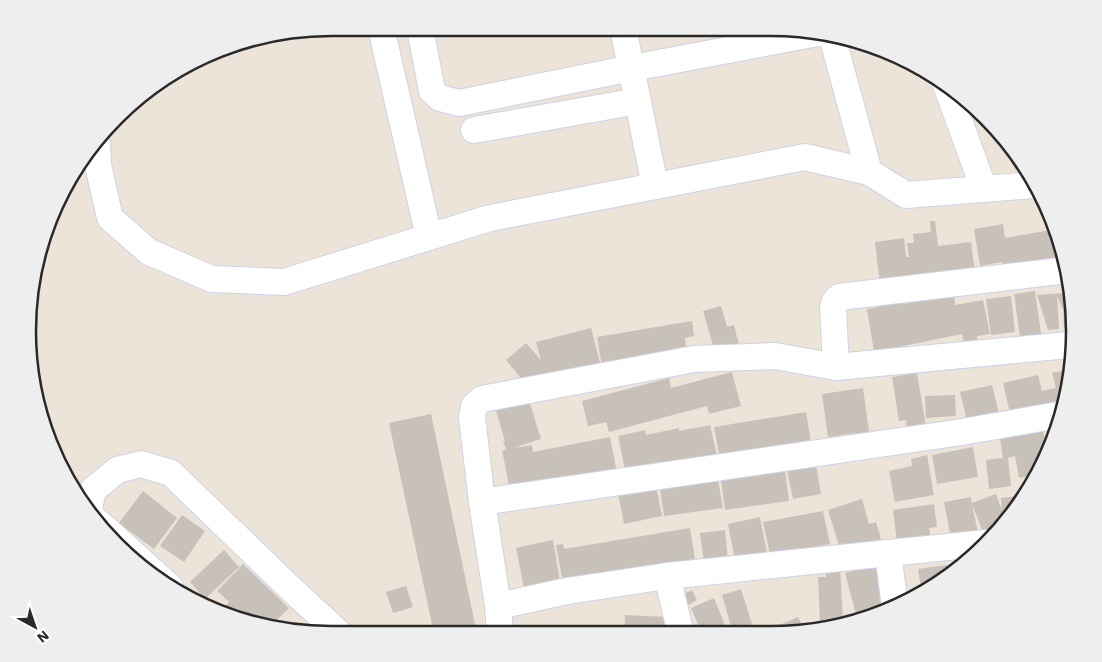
<svg xmlns="http://www.w3.org/2000/svg" width="1102" height="662" font-family="'Work Sans',sans-serif">
	<style>
		.building { fill: #c8c1b9 }
		.lines { fill: none; stroke-linecap: round; stroke-linejoin: round }
		.minor-casing { stroke: #ced2e3; stroke-width: 28 }
		.minor { stroke: #fff; stroke-width: 26 }
		.rim { fill: none; stroke: #292929; stroke-width: 2.5 }
	</style>
	<rect width="100%" height="100%" fill="#ede4d9"/>
	<!-- building -->
	<g class="building">
		<polygon points="930,221 935,221 938,246 971,242 975,272 880,285 875,242 904,238 906,257 909,257 907,243 914,243 913,234 931,232"/>
		<polygon points="1003,224 1005,238 1051,230 1066,266 1005,276 1002,262 980,266 974,229"/>
		<polygon points="1069,287 1069,327 1064,328 1063,310 1057,296 1059,329 1048,330 1037,295 1064,293 1064,289"/>
		<polygon points="1035,291 1041,334 1020,337 1014,294"/>
		<polygon points="954,295 955,305 983,300 990,334 977,336 979,347 965,350 962,334 874,352 867,309 904,302 904,304"/>
		<polygon points="1011,296 1015,332 991,335 986,299"/>
		<polygon points="721,306 727,327 734,325 740,349 716,356 703,311"/>
		<polygon points="692,321 694,336 685,338 688,359 603,373 597,337"/>
		<polygon points="591,328 601,367 528,387 506,360 526,343 541,360 536,342"/>
		<polygon points="1069,369 1069,390 1060,410 1012,422 1003,383 1038,375 1042,391 1056,388 1052,373"/>
		<polygon points="732,372 741,406 709,414 707,406 609,432 606,422 588,426 582,401 669,378 671,388"/>
		<polygon points="917,373 927,432 908,435 906,420 899,421 892,377"/>
		<polygon points="992,385 1000,418 968,425 960,392"/>
		<polygon points="863,388 870,439 857,441 855,433 828,437 822,394"/>
		<polygon points="955,395 956,416 926,418 925,396"/>
		<polygon points="529,400 541,439 513,448 532,445 533,452 610,437 617,473 510,490 502,450 506,450 503,441 505,441 496,411"/>
		<polygon points="806,412 811,443 720,459 714,427"/>
		<polygon points="431,414 477,634 434,634 389,423"/>
		<polygon points="710,425 717,455 626,475 618,436 645,430 646,435 679,428 679,431"/>
		<polygon points="1043,430 1046,445 1034,475 1019,478 1015,456 1008,458 1011,486 989,489 986,460 1003,458 1000,439"/>
		<polygon points="973,447 978,477 937,484 932,455"/>
		<polygon points="927,455 934,495 895,502 889,471 912,466 911,459"/>
		<polygon points="816,465 821,494 793,499 787,470"/>
		<polygon points="785,471 789,501 725,510 721,480"/>
		<polygon points="718,480 723,508 664,516 660,489"/>
		<polygon points="656,486 662,516 624,524 618,493"/>
		<polygon points="143,491 177,518 154,549 119,523"/>
		<polygon points="996,494 1002,510 1001,498 1025,495 1023,500 1004,522 1003,516 997,519 999,527 997,530 984,535 972,504 978,533 951,539 944,502 971,497 972,503"/>
		<polygon points="862,499 869,524 876,522 881,539 841,552 828,510"/>
		<polygon points="934,504 937,527 929,528 931,539 897,543 893,510"/>
		<polygon points="823,511 830,544 770,555 763,522"/>
		<polygon points="182,515 205,531 184,562 160,546"/>
		<polygon points="760,517 767,553 735,560 728,524"/>
		<polygon points="690,528 695,559 595,580 594,573 562,578 556,545 563,544 564,549"/>
		<polygon points="725,530 728,560 704,563 700,533"/>
		<polygon points="553,540 560,581 524,588 516,548"/>
		<polygon points="224,550 239,567 205,599 190,582"/>
		<polygon points="243,564 289,608 271,626 240,620 236,616 233,618 220,612 229,602 217,591"/>
		<polygon points="878,564 889,605 856,614 845,573"/>
		<polygon points="947,565 948,576 922,594 918,569"/>
		<polygon points="840,566 843,620 820,622 818,577 826,577 826,567"/>
		<polygon points="406,586 413,607 393,613 386,592"/>
		<polygon points="741,589 752,624 732,630 722,595"/>
		<polygon points="692,590 697,600 688,605 682,595"/>
		<polygon points="714,598 725,625 706,634 702,634 691,608"/>
		<polygon points="875,613 876,615 868,618 853,622 852,616"/>
		<polygon points="625,615 669,617 668,634 624,634"/>
		<polygon points="798,617 805,631 791,634 770,634 768,630"/>
	</g>
	<g class="lines">
		<!-- minor casing -->
		<g class="minor-casing">
			<g id="minor">
				<polyline points="381,28 429,237"/>
				<polyline points="420,28 432,91 440,98 459,103 632,68 818,33"/>
				<polyline points="623,28 655,186"/>
				<polyline points="832,36 869,172"/>
				<polyline points="946,85 984,189"/>
				<polyline points="474,130 638,101"/>
				<polyline points="97,143 98,165 110,218 149,252 212,279 284,282 490,218 805,157 869,172 906,195 1033,185"/>
				<polyline points="836,367 833,308 835,301 839,297 1068,270"/>
				<polyline points="482,502 962,432 1058,415"/>
				<polyline points="888,553 895,607"/>
				<polyline points="667,576 681,634"/>
				<polyline points="170,587 88,513 93,490 117,470 141,464 171,473 289,587 340,634"/>
				<polyline points="498,606 567,591 667,576 986,543"/>
				<polyline points="500,634 498,606 482,502 472,417 474,406 482,399 694,359 775,356 836,367 1069,345"/>
			</g>
		</g>
		<!-- minor -->
		<use href="#minor" class="minor"/>
	</g>
	<!-- crop -->
	<path d="M0 0H1102V662H0ZM331 36H771A295 295 0 0 1 1066 331V331A295 295 0 0 1 771 626H331A295 295 0 0 1 36 331V331A295 295 0 0 1 331 36Z" fill="#eee" fill-rule="evenodd"/>
	<path class="rim" d="M331 36H771A295 295 0 0 1 1066 331V331A295 295 0 0 1 771 626H331A295 295 0 0 1 36 331V331A295 295 0 0 1 331 36Z"/>
	<!-- north arrow -->
	<g transform="translate(35 627) rotate(140)" stroke="#ffffff" stroke-width="4" paint-order="stroke">
	<path d="M0-4L9 19L0 12L-9 19Z" fill="#292929"/>
	<text y="-8" font-size="14" font-weight="bold" text-anchor="middle" fill="#292929">N</text>
	</g>
</svg>
